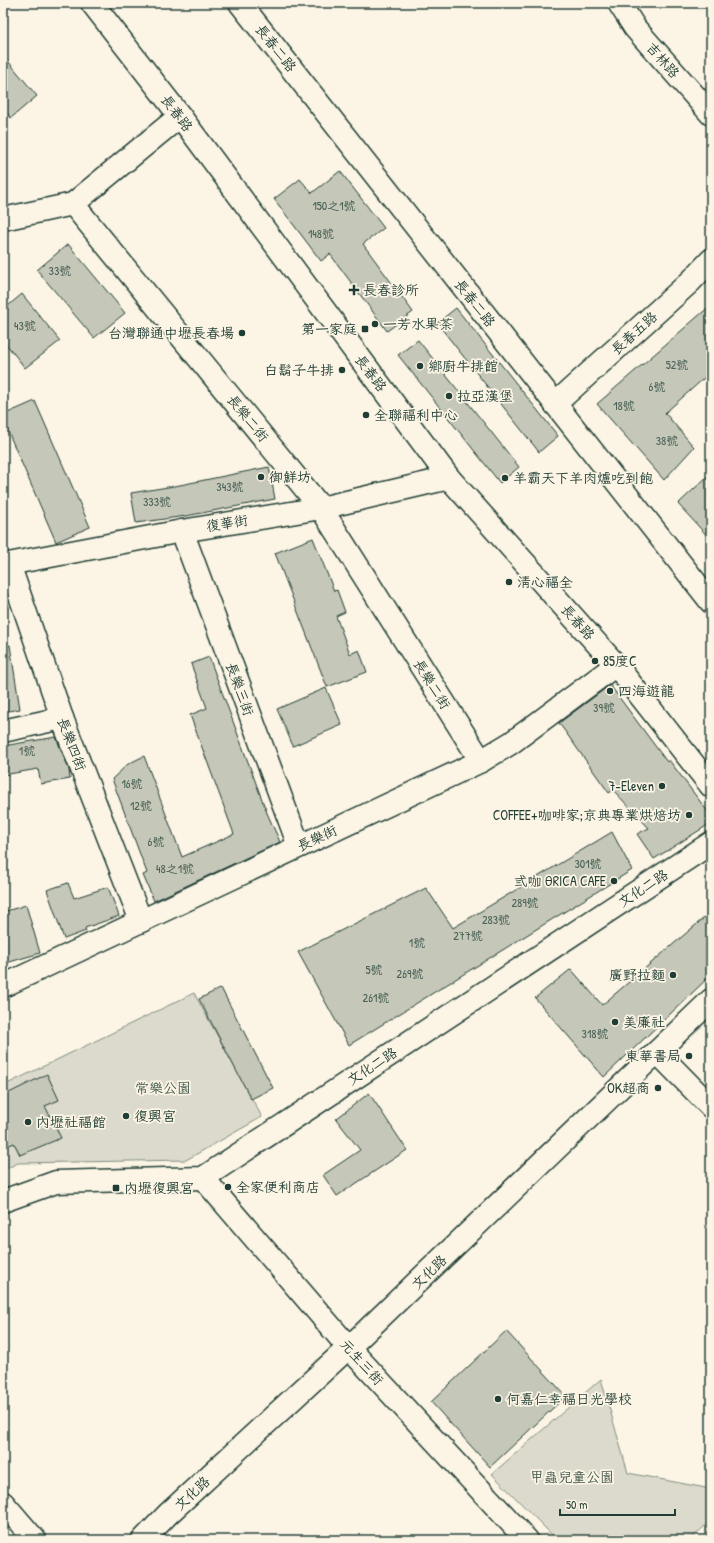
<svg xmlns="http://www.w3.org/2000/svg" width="714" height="1543" font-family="'Patrick Hand','LXGW WenKai TC',sans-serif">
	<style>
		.green { fill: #dcdacc; stroke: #7e8c80 }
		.building { fill: #c5c7b9; stroke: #1f3d34 }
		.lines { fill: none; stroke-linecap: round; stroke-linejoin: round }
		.minor-casing { stroke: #1f3d34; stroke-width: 25 }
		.minor { stroke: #fcf5e5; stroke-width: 22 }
		.poi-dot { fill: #1f3d34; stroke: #fcf5e5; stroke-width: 1.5 }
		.labels { text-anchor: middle; stroke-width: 3.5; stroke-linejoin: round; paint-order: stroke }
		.number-label { font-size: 12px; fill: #486055 }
		.street-label { font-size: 14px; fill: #1f3d34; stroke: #fcf5e5 }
		.poi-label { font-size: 14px; fill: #1f3d34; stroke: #fcf5e5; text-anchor: start }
		.park-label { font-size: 14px; fill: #455c52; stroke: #fcf5e5 }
	</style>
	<rect width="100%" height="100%" fill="#fcf5e5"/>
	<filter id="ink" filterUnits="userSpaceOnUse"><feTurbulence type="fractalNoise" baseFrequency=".025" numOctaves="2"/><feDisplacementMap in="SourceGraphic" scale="8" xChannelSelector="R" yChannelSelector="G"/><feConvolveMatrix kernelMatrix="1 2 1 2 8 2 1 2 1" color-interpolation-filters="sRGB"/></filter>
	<g filter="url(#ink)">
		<!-- green -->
		<g class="green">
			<polygon points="194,993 262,1117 186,1160 18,1163 3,1170 3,1086"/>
			<polygon points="601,1379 628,1473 711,1489 711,1520 690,1540 557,1540 492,1474"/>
		</g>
		<!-- building -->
		<g class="building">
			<polygon points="3,55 37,96 11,118 3,108"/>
			<polygon points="340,171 384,228 363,244 413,312 387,331 330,254 321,261 274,199 300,179 312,193"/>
			<polygon points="68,244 125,313 94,338 37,270"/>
			<polygon points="22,294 60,341 25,368 3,340 3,310"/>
			<polygon points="711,305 711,372 665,413 694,447 664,480 597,404"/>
			<polygon points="456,308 558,436 539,452 437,323"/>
			<polygon points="418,340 519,467 500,483 398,355"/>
			<polygon points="35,401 90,527 56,542 3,420 3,415"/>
			<polygon points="269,467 275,499 186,516 136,523 131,493 180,485"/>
			<polygon points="711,473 711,540 678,504"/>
			<polygon points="313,538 334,591 337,590 345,612 336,616 350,654 359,650 367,672 327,687 275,553"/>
			<polygon points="10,645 20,709 3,712 3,646"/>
			<polygon points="209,657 267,813 280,842 154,901 143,875 147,873 112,779 128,764 144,756 182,857 234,834 190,715 207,708 191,664"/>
			<polygon points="610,685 667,762 669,760 711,816 711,823 654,859 637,834 649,828 613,790 609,793 559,723"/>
			<polygon points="326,688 342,725 293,746 277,709"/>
			<polygon points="56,737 69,770 70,779 41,784 38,769 3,775 3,746"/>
			<polygon points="612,832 632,870 349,1045 298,952 426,888 453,928"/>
			<polygon points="68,883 74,898 108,887 119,916 85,928 86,931 64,939 47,890"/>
			<polygon points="26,905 40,953 3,964 3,912"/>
			<polygon points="711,912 711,975 604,1077 535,998 571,969 602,1005"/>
			<polygon points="221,988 273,1088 251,1099 199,999"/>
			<polygon points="47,1074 59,1100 45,1106 61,1138 20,1155 14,1143 3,1148 3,1096"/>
			<polygon points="369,1093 407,1150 337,1196 323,1175 360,1150 336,1119"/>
			<polygon points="506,1331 566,1396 490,1467 431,1402"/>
		</g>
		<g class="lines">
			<!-- minor casing -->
			<g class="minor-casing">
				<g id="minor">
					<polyline points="92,3 180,116 449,478 616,665 711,786"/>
					<polyline points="240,3 711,602"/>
					<polyline points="619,3 635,28 711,114"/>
					<polyline points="180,116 73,204 321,508 481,761"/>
					<polyline points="3,219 73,204"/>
					<polyline points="555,404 691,281 711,260"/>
					<polyline points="182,531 299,846"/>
					<polyline points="9,564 62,718 141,921"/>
					<polyline points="3,565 182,531 321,508 449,478"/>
					<polyline points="3,731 62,718"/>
					<polyline points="3,986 481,761 511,743 616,665"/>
					<polyline points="657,1052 711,1107"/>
					<polyline points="203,1178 349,1348 527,1540"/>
					<polyline points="3,1201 56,1182 203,1178 711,843"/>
					<polyline points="3,1503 35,1540"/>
					<polyline points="143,1540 168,1514 362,1335 711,1000"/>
				</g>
			</g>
			<!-- minor -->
			<use href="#minor" class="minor"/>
		</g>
	</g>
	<!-- markers -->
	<g class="poi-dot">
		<path d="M352 284h4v4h4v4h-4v4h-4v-4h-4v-4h4z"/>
		<circle cx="375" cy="324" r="4"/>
		<rect x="361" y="325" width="8" height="8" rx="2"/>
		<circle cx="242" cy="333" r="4"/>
		<circle cx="420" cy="366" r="4"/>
		<circle cx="342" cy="370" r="4"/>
		<circle cx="449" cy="396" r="4"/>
		<circle cx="366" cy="415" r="4"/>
		<circle cx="261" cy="477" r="4"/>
		<circle cx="505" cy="478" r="4"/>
		<circle cx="509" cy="582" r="4"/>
		<circle cx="595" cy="661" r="4"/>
		<circle cx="610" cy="691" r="4"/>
		<circle cx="662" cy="786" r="4"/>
		<circle cx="689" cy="815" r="4"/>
		<circle cx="614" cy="881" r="4"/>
		<circle cx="673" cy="975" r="4"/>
		<circle cx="615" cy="1022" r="4"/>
		<circle cx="689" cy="1056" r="4"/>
		<circle cx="658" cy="1088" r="4"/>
		<circle cx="126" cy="1116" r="4"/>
		<circle cx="28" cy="1122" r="4"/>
		<circle cx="228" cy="1187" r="4"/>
		<rect x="112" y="1184" width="8" height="8" rx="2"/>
		<circle cx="498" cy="1399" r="4"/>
	</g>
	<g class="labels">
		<!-- number labels -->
		<g class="number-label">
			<text x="334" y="210">150之1號</text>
			<text x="321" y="238">148號</text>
			<text x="60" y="275">33號</text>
			<text x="25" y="330">43號</text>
			<text x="677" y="369">52號</text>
			<text x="657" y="391">6號</text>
			<text x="624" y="410">18號</text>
			<text x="667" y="445">38號</text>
			<text x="230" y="491">343號</text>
			<text x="157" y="506">333號</text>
			<text x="604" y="712">39號</text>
			<text x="27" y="755">1號</text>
			<text x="132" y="788">16號</text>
			<text x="141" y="810">12號</text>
			<text x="156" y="846">6號</text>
			<text x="588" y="868">301號</text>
			<text x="175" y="873">48之1號</text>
			<text x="525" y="907">289號</text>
			<text x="496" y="924">283號</text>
			<text x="468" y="940">277號</text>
			<text x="417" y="947">1號</text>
			<text x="374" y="974">5號</text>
			<text x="410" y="978">269號</text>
			<text x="376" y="1002">261號</text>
			<text x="595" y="1038">318號</text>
		</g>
		<!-- street labels -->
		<g class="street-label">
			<text transform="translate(276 48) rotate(52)" y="5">長春二路</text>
			<text transform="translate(663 60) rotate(49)" y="5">吉林路</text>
			<text transform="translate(177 113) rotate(53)" y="5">長春路</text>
			<text transform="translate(475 303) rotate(52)" y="5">長春二路</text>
			<text transform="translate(634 333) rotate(-42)" y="5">長春五路</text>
			<text transform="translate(371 373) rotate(53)" y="5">長春路</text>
			<text transform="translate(248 418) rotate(51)" y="5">長樂二街</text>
			<text transform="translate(227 523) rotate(-9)" y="5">復華街</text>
			<text transform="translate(578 622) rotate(48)" y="5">長春路</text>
			<text transform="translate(432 684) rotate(58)" y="5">長樂二街</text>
			<text transform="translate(240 689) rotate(70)" y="5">長樂三街</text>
			<text transform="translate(72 744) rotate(69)" y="5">長樂四街</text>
			<text transform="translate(317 838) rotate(-25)" y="5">長樂街</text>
			<text transform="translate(643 888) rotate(-33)" y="5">文化二路</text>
			<text transform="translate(372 1066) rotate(-33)" y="5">文化二路</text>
			<text transform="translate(429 1272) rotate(-44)" y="5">文化路</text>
			<text transform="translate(362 1362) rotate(48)" y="5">元生三街</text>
			<text transform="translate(192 1493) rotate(-43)" y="5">文化路</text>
		</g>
		<!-- poi labels -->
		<g class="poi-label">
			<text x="363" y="295">長春診所</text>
			<text x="383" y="329">一芳水果茶</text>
			<text x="357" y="334" text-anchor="end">第一家庭</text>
			<text x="234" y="338" text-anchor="end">台灣聯通中壢長春場</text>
			<text x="428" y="371">鄉廚牛排館</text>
			<text x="334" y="375" text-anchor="end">白鬍子牛排</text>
			<text x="457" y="401">拉亞漢堡</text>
			<text x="374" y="420">全聯福利中心</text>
			<text x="269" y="482">御鮮坊</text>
			<text x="513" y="483">羊霸天下羊肉爐吃到飽</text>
			<text x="517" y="587">清心福全</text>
			<text x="603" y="666">85度C</text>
			<text x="618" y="696">四海遊龍</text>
			<text x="654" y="791" text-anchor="end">7-Eleven</text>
			<text x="681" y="820" text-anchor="end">COFFEE+咖啡家;京典專業烘焙坊</text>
			<text x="606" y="886" text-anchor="end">弎咖 θRICA CAFE</text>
			<text x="665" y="980" text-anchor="end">廣野拉麵</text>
			<text x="623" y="1027">美廉社</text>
			<text x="681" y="1061" text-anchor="end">東華書局</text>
			<text x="650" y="1093" text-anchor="end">OK超商</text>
			<text x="134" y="1121">復興宮</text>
			<text x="36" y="1127">內壢社福館</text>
			<text x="236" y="1192">全家便利商店</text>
			<text x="124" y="1193">內壢復興宮</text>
			<text x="506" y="1404">何嘉仁幸福日光學校</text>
		</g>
		<!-- park labels -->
		<g class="park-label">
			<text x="163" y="1093">常樂公園</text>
			<text x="572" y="1482">甲蟲兒童公園</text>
		</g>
	</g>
	<!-- margin -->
	<rect width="714" height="1543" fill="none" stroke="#fcf5e5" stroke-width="16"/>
	<rect x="8" y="8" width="698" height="1527" fill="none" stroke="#1f3d34" stroke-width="1.5" filter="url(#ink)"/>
	<!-- scale -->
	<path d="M560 1509v6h115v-6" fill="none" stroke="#1f3d34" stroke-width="2"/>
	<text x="566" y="1509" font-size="12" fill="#1f3d34" stroke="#fcf5e5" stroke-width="3" paint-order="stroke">50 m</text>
</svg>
